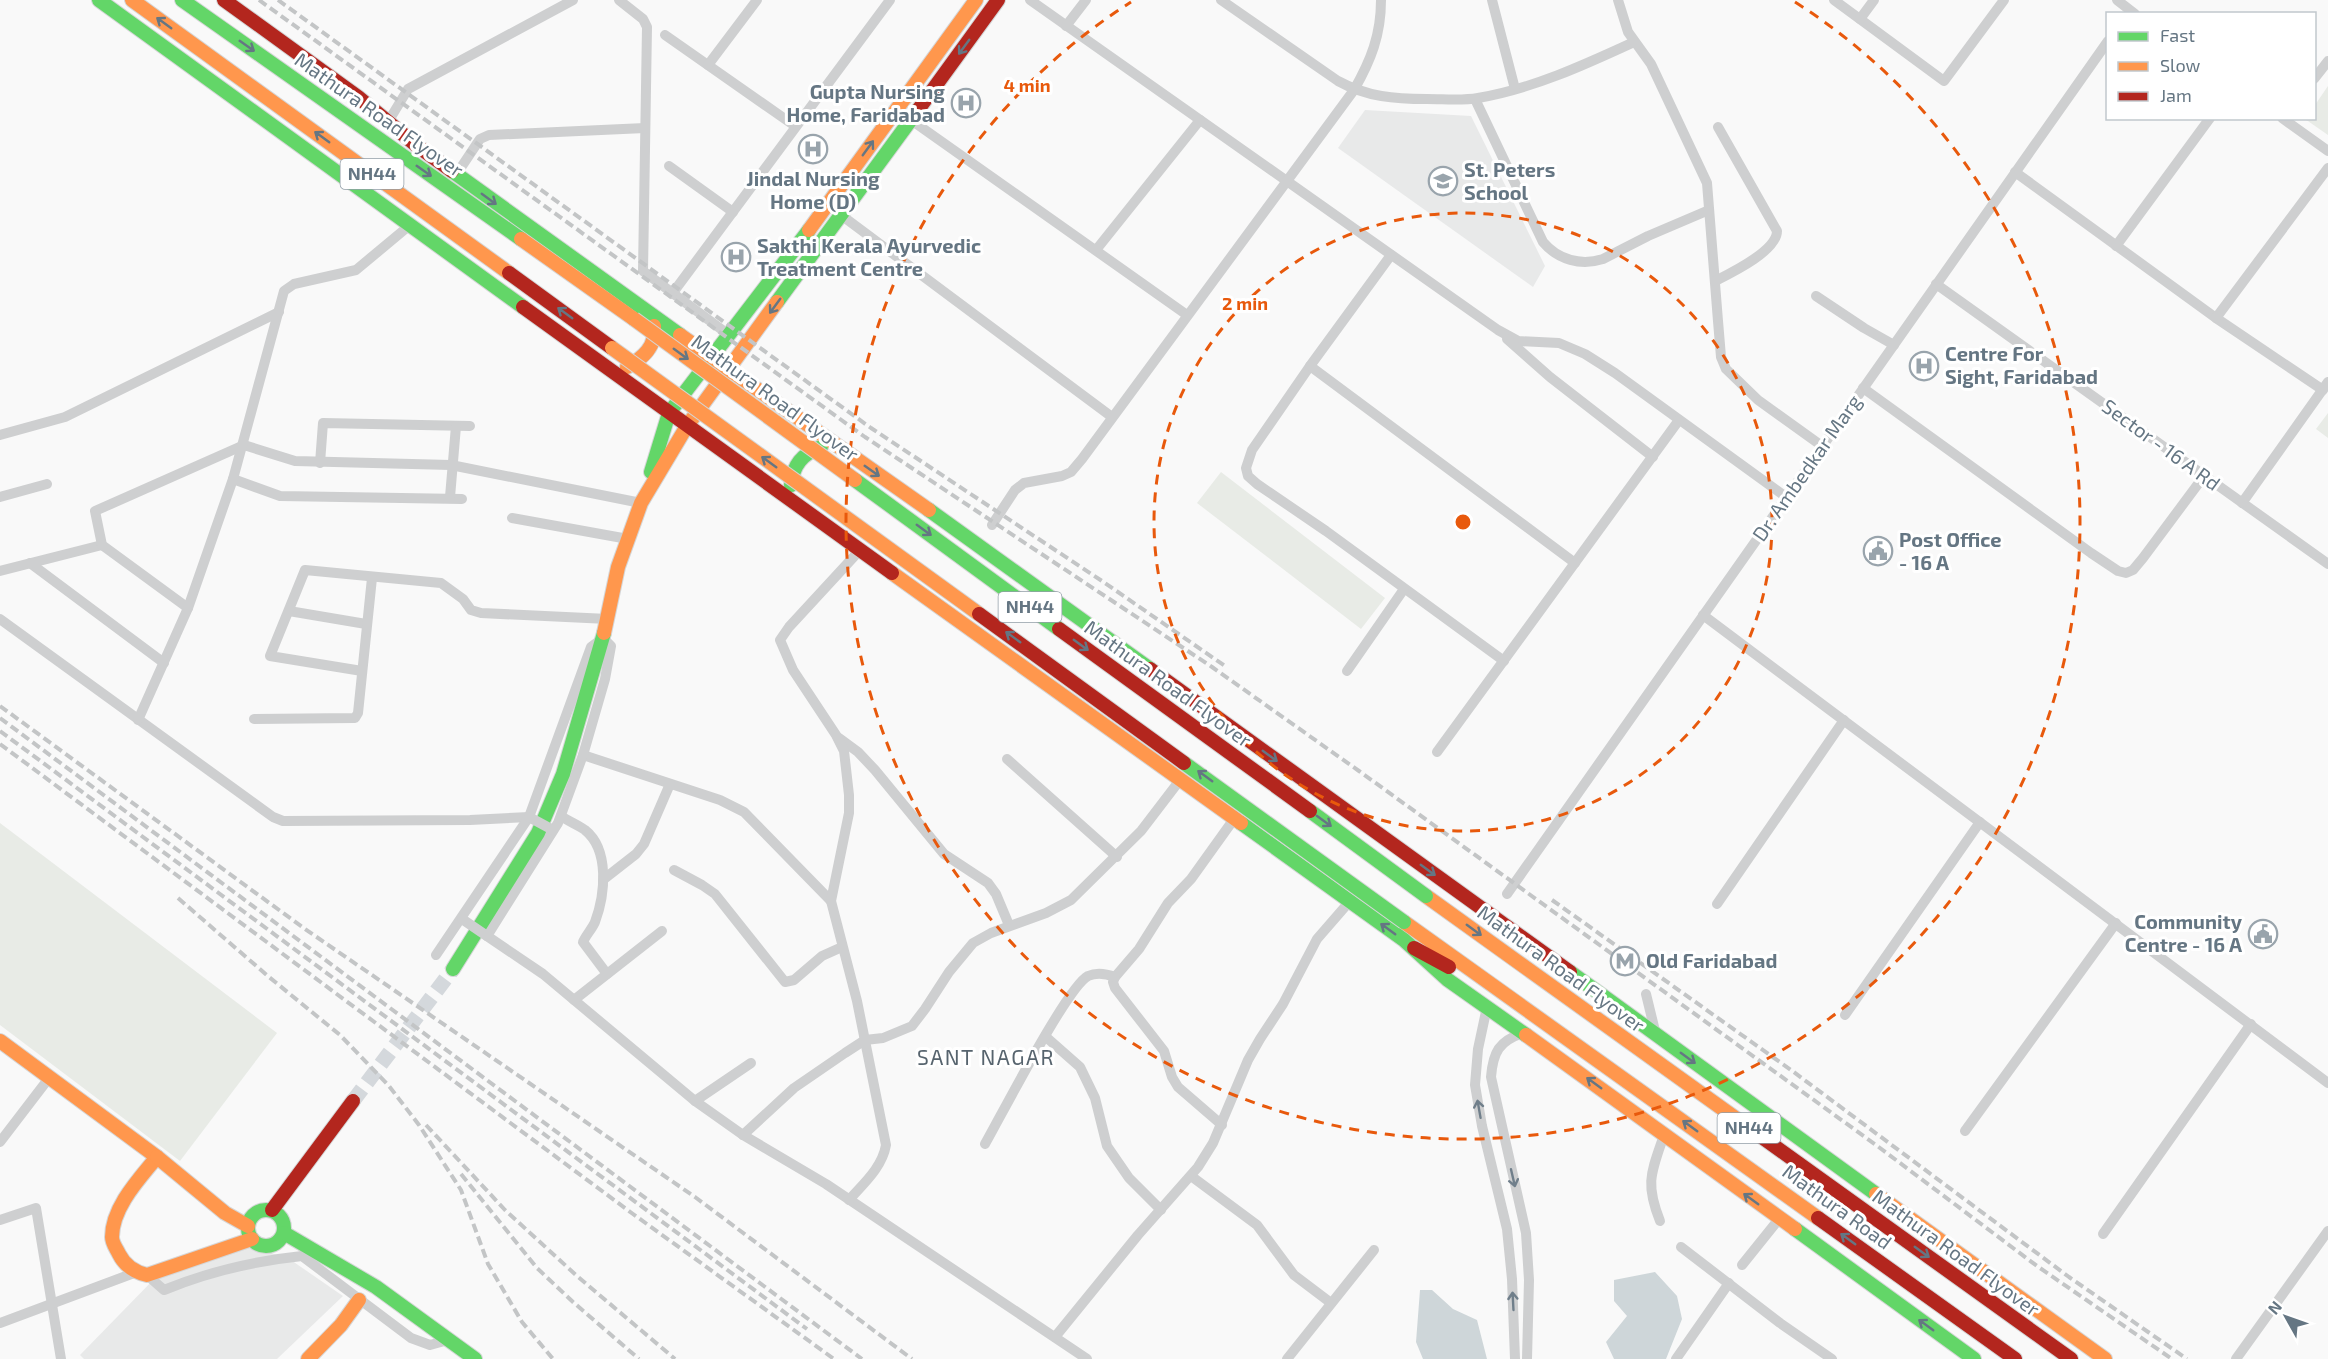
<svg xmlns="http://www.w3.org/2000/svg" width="2328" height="1359" font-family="'Exo 2',sans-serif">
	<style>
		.built { fill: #e8e9e9 }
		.green { fill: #e8ebe6 }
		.water { fill: #ced6d9 }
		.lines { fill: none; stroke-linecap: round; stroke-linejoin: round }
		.secondary-tunnel { stroke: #d4d8dc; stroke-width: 15; stroke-dasharray: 15 8; stroke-linecap: butt }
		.fast-casing { stroke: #d5d6d7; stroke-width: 16 }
		.slow-casing { stroke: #d5d6d7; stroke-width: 16 }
		.jam-casing { stroke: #d5d6d7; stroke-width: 16 }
		.street { stroke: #cecfd0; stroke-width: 10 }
		.fast { stroke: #63d668; stroke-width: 14 }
		.slow { stroke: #ff974d; stroke-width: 14 }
		.jam { stroke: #b3261e; stroke-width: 14 }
		.rail { stroke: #c3c5c6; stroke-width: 4; stroke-dasharray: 9 4.5; stroke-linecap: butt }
		.fast-bridge-casing { stroke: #d5d6d6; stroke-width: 16; stroke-linecap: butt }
		.slow-bridge-casing { stroke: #d5d6d6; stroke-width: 16; stroke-linecap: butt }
		.jam-bridge-casing { stroke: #d5d6d6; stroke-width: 16; stroke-linecap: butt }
		.street-bridge { stroke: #cecfd0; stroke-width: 10 }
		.fast-bridge { stroke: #63d668; stroke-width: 14 }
		.slow-bridge { stroke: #ff974d; stroke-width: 14 }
		.jam-bridge { stroke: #b3261e; stroke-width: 14 }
		.oneway { stroke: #657683 }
		.oneway2 { stroke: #707f8b }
		.ring { fill: none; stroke: #e8590c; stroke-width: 3; stroke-dasharray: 10 8 }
		.labels { text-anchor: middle; stroke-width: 6; stroke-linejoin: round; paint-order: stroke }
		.shield { fill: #fff; stroke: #939fa8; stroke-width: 1.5 }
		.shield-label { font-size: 18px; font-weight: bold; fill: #657683 }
		.poi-label { font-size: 20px; font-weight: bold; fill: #657683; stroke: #fff; text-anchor: start }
		.street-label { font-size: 20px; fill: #657683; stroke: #fff }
		.neighbourhood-label { font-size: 21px; letter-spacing: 1.5px; fill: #57646e; stroke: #fff }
		.centre { fill: #e8590c; stroke: #fff; stroke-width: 3 }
		.ring-label { font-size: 18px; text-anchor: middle; font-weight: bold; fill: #e8590c; stroke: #fff; stroke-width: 6; stroke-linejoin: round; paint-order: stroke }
	</style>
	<rect width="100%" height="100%" fill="#f9f9f9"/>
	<!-- built -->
	<g class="built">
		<polygon points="1365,110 1471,116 1545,266 1533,287 1338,148"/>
		<polygon points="248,1246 288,1258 343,1296 277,1359 84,1359 80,1355 158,1275"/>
	</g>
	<!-- green -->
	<g class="green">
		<polygon points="2328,86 2328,135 2305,119 2314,118 2315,105"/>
		<polygon points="2328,413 2328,438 2316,429"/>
		<polygon points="1221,472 1385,598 1361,629 1197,503"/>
		<polygon points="0,823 277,1033 180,1161 0,1025"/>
	</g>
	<!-- water -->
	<g class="water">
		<polygon points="1655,1272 1677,1296 1682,1319 1666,1359 1614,1359 1606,1342 1627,1316 1614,1301 1614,1280"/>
		<polygon points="1420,1290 1432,1290 1453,1309 1477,1320 1487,1359 1423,1359 1416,1342"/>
	</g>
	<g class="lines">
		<!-- secondary-tunnel -->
		<polyline class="secondary-tunnel" points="353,1101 453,969"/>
		<!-- fast casing -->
		<g class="fast-casing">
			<g id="fast">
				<polyline points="99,0 523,307"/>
				<polyline points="182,0 521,239"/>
				<polyline points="452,171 680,335"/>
				<polyline points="777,302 918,110"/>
				<polyline points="651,472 669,413 809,230"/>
				<path d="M791,485C793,465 802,454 821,447"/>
				<polyline points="929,510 1150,669"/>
				<polyline points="1241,823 1404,940 1448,980 1526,1035"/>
				<polyline points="453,969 538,833 563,774 604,633"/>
				<polyline points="1570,972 1876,1194"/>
				<circle cx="266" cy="1228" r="18"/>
				<polyline points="1795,1229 1974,1359"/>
				<polyline points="284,1233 376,1287 475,1359"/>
			</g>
		</g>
		<!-- slow casing -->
		<g class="slow-casing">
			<g id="slow">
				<polyline points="132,0 509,273"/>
				<polyline points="809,230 976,0"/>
				<polyline points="521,239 634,319"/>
				<polyline points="680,335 929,510"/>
				<path d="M627,367C643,358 657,346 654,326"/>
				<polyline points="892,573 1241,823"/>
				<polyline points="604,633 618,567 641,503 687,426 777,302"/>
				<polyline points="1426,896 1759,1135"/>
				<polyline points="1404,922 1818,1218"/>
				<polyline points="1526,1035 1795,1229"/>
				<path d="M0,1041L157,1157C140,1178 112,1207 112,1237C112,1243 116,1248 119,1254C125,1266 134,1272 147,1275L252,1239"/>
				<polyline points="157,1157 225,1213 248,1226"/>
				<polyline points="1876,1194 2105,1359"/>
				<polyline points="308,1359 341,1325 359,1300"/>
			</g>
		</g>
		<!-- jam casing -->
		<g class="jam-casing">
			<g id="jam">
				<polyline points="224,0 358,97 416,145 452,171"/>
				<polyline points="918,110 998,0"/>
				<polyline points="509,273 612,348"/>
				<polyline points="523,307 892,573"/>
				<polyline points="1150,669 1570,972"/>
				<polyline points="1414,948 1449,967"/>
				<polyline points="1759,1135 2071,1359"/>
				<polyline points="272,1210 353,1101"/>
				<polyline points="1818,1218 2015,1359"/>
			</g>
		</g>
		<!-- street -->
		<g class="street">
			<polyline points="619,0 643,19 647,27 643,271 729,335"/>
			<polyline points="1030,0 1498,330 1518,341 1559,343 1585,354 1615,373 1786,497"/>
			<path d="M1221,0L1338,81C1367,97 1395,99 1427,99C1444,99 1462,101 1478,98C1532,89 1584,65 1634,42"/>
			<polyline points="1492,0 1515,89"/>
			<polyline points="1618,0 1628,32 1651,64 1707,183 1718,321 1721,357 1726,369 1758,400 1822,446"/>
			<polyline points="1834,0 1944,81 2004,0"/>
			<polyline points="2117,0 2135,14"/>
			<polyline points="1860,19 1874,0"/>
			<polyline points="1066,26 1086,0"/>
			<polyline points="665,35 795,126"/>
			<polyline points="708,65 757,0"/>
			<polyline points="2314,79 2328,61"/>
			<path d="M1475,99L1543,242C1558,260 1581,266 1603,259L1648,236L1709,210"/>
			<polyline points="2282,118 2328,151"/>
			<polyline points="911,120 1187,315"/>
			<polyline points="388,122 408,89 573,0"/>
			<polyline points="669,166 733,212"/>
			<polyline points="2015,172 2216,318 2323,390"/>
			<polyline points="456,175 480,139 489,135 645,128"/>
			<polyline points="841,215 1112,417"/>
			<polyline points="2116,246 2210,118"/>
			<polyline points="1096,250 1200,120"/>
			<polyline points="1391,255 1310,366 1252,450 1246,468 1248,476 1257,484 1326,531 1504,661"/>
			<path d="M1715,281C1731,273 1777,251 1777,231L1718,127"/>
			<polyline points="1936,284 2328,564"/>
			<polyline points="672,294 890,0"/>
			<polyline points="1816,296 1864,328 1894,345"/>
			<polyline points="2216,318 2328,168"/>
			<polyline points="1507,339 1550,377 1653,457"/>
			<polyline points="1310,366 1575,563"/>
			<polyline points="1863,388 2091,553 2118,571 2126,573 2133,570 2143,558 2204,476"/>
			<polyline points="0,435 65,417 279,312"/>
			<polyline points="320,463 323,423 470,426"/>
			<polyline points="233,479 280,496 462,499"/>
			<polyline points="0,497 47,484"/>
			<polyline points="450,497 456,426"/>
			<polyline points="2242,503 2328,382"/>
			<polyline points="512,518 628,539"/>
			<path d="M992,525L1015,490L1024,483L1062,476L1071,472L1082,459L1354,90C1371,60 1381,35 1381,0"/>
			<polyline points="30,563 164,663"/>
			<polyline points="0,571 102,545"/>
			<polyline points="188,608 102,545 95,511 244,445 295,461 451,465 641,503"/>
			<polyline points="289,611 366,624"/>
			<polyline points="1703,615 2328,1083"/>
			<polyline points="0,619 273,817 283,821 470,820 529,817"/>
			<polyline points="362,671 270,656 305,570 441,583 463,599 471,610 481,613 608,619"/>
			<polyline points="1347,671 1404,589"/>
			<polyline points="254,719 355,718 358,713 372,578"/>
			<polyline points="138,720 188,608 233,479 284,291 294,284 356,270 410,225"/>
			<polyline points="839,738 858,752 875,770 944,854 988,883 996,894 1009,925"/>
			<polyline points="1437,752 1679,420"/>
			<polyline points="583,755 720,800 744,812 831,901"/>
			<polyline points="1007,759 1117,857"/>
			<path d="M561,816C568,821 578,825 585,830C610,850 605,895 595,922C592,929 586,935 583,942L607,974"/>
			<polyline points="674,870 702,885 715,894 785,982 794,980 822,956 842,947"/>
			<polyline points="604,879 636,854 644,844 670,784"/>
			<polyline points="1507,894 2108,41"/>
			<polyline points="1717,904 1844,720"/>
			<polyline points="436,955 529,817 591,647 603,638 611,646 605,679 583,755 558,823 487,936 543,974 695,1101 743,1135 826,1184 1087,1359"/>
			<polyline points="1646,994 1656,1035"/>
			<polyline points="574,1000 662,931"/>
			<polyline points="1487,1007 1478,1049 1475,1085 1482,1126 1507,1229 1512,1279 1515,1359"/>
			<polyline points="1845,1015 1980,822"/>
			<path d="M1523,1033C1499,1041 1493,1052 1491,1077L1526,1233L1529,1280L1527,1359"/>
			<polyline points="1046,1037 1080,1067 1095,1098 1107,1146 1129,1178 1161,1210"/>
			<polyline points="695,1101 751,1063"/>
			<polyline points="1222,1125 1178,1087 1172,1077 1164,1051 1115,988 1113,982 1115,977 1139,949 1168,903 1191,879 1234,819"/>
			<polyline points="1965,1131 2116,923"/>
			<polyline points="743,1135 794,1088 845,1053 865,1040 883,1038 912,1026 925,1009 949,972 973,943 991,933 1046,913 1071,900 1141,831 1180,780"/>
			<polyline points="0,1142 49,1078"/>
			<path d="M985,1144C1001,1116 1067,987 1088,976C1097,972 1107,974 1115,977"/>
			<polyline points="1191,1176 1257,1225 1294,1275 1331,1303"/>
			<path d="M849,1200C863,1184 882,1168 886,1145L857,1001L831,901L849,813V795L844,751L836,735L793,670L780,640L789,627L860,550"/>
			<polyline points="0,1220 36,1208 61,1359"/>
			<path d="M1660,1221C1645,1183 1651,1173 1664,1135"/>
			<polyline points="2103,1234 2251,1024"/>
			<polyline points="1681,1247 1780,1323 1832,1359"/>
			<polyline points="1742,1265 1779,1219"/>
			<path d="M147,1275L164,1290C208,1272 254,1261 302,1256L411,1338L430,1345L448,1340"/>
			<polyline points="0,1323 134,1273"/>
			<polyline points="1055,1337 1138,1235 1198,1167 1213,1143 1248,1060 1260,1039 1283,1004 1317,939 1350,901"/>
			<polyline points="1287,1359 1374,1250"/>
			<polyline points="1676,1359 1729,1283"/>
			<polyline points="2236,1359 2328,1231"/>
		</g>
		<!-- fast -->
		<use href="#fast" class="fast"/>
		<!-- slow -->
		<use href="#slow" class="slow"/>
		<!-- jam -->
		<use href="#jam" class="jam"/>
		<!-- rail -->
		<g class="rail">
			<polyline points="259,0 865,437 1212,667 1359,771 1876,1145 2037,1266 2172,1359"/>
			<polyline points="278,0 871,428 1102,581 1225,666"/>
			<polyline points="0,706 305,929 695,1197 912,1359"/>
			<polyline points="0,718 862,1359"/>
			<polyline points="0,731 807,1329"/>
			<polyline points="0,744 633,1214 834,1359"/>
			<polyline points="178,898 269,977 340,1035 389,1086 419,1125 461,1190 488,1264 522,1322 553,1359"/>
			<polyline points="1552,900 1791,1070 2069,1277 2187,1359"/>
			<polyline points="426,1125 505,1210 577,1276 675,1359"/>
			<polyline points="461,1174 537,1268 573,1302 639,1359"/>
		</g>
		<!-- fast-bridge casing -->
		<g class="fast-bridge-casing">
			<g id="fast-bridge">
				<polyline points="855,480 1059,629"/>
				<polyline points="1184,763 1404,922"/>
				<polyline points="1310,811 1426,896"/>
			</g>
		</g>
		<!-- slow-bridge casing -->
		<g class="slow-bridge-casing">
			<g id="slow-bridge">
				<polyline points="634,319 855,480"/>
				<polyline points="612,348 979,614"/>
			</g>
		</g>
		<!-- jam-bridge casing -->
		<g class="jam-bridge-casing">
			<g id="jam-bridge">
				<polyline points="979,614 1184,763"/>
				<polyline points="1059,629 1310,811"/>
			</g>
		</g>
		<!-- street-bridge -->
		<g class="street-bridge">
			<polyline points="529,817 553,830"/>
			<polyline points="462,919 487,936"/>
		</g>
		<!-- fast-bridge -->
		<use href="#fast-bridge" class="fast-bridge"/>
		<!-- slow-bridge -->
		<use href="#slow-bridge" class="slow-bridge"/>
		<!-- jam-bridge -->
		<use href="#jam-bridge" class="jam-bridge"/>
	</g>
	<!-- one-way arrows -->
	<defs><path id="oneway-shaft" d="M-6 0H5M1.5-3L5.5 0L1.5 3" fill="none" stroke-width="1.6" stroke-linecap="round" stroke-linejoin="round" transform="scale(1.5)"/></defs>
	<g class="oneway">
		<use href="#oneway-shaft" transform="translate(164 23) rotate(-144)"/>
		<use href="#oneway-shaft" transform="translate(247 46) rotate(35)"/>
		<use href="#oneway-shaft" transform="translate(964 47) rotate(126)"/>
		<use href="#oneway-shaft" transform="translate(322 137) rotate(-144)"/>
		<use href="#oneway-shaft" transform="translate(868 148) rotate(-54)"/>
		<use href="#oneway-shaft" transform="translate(424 171) rotate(35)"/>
		<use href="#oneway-shaft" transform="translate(489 199) rotate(36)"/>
		<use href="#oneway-shaft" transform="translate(775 306) rotate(126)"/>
		<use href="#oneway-shaft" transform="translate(565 313) rotate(-144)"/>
		<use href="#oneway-shaft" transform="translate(681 354) rotate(36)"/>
		<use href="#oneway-shaft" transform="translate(769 462) rotate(-144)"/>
		<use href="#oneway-shaft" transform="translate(872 471) rotate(35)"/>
		<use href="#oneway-shaft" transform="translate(924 530) rotate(36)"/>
		<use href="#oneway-shaft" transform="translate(1013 637) rotate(-144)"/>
		<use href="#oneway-shaft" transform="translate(1081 645) rotate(36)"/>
		<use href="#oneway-shaft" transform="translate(1270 756) rotate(36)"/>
		<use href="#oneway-shaft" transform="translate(1205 776) rotate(-144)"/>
		<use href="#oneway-shaft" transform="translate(1324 821) rotate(36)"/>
		<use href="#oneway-shaft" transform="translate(1428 870) rotate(36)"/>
		<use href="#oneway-shaft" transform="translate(1388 929) rotate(-144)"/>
		<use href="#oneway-shaft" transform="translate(1474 930) rotate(36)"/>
		<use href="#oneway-shaft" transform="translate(1688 1058) rotate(36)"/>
		<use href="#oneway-shaft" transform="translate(1594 1083) rotate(-144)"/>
		<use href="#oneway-shaft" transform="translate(1690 1126) rotate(-144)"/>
		<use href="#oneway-shaft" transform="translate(1751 1199) rotate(-144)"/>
		<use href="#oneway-shaft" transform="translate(1848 1239) rotate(-144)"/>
		<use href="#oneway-shaft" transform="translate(1922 1252) rotate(36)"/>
		<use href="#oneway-shaft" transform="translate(1926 1325) rotate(-144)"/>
	</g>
	<g class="oneway2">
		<use href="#oneway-shaft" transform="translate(1479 1109) rotate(-100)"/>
		<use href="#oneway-shaft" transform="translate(1513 1178) rotate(77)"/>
		<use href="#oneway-shaft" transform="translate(1513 1301) rotate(-93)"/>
	</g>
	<!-- distance rings -->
	<g class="ring">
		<circle cx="1463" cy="522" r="309"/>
		<path d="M1795 2A617 617 0 1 1 1131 2"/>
	</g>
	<!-- icons -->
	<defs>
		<g id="hospital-ring" transform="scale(1.5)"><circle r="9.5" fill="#fff" stroke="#99a4ac" stroke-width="1.5"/><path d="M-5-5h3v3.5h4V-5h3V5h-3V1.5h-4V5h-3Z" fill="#99a4ac"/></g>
		<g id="school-ring" transform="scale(1.5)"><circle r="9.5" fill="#fff" stroke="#99a4ac" stroke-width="1.5"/><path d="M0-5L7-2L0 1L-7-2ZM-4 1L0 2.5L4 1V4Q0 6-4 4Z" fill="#99a4ac"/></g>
		<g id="civic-ring" transform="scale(1.5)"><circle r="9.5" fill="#fff" stroke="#99a4ac" stroke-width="1.5"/><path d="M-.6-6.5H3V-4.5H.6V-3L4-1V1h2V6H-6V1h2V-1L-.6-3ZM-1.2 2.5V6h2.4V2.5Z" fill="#99a4ac"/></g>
		<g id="metro-ring" transform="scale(1.5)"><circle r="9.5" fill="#fff" stroke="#99a4ac" stroke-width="1.5"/><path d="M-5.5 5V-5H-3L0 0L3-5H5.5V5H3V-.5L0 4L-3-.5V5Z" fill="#99a4ac"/></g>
	</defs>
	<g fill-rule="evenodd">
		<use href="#hospital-ring" x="966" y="103"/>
		<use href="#hospital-ring" x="813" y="149"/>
		<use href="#school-ring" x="1443" y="181"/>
		<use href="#hospital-ring" x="736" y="257"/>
		<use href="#hospital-ring" x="1924" y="366"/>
		<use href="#civic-ring" x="1878" y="551"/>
		<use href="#civic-ring" x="2263" y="934"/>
		<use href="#metro-ring" x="1625" y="961"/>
	</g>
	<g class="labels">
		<!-- shield labels -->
		<g class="shield">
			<rect x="340.5" y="159" width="63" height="30" rx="4.5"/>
			<rect x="998.5" y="592" width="63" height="30" rx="4.5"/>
			<rect x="1717.5" y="1113" width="63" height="30" rx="4.5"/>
		</g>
		<g class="shield-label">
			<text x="372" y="180">NH44</text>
			<text x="1030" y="613">NH44</text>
			<text x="1749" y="1134">NH44</text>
		</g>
		<!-- poi labels -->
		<g class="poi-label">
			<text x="945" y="99" text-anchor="end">Gupta Nursing<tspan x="945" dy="23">Home, Faridabad</tspan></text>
			<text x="1464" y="177">St. Peters<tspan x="1464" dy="23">School</tspan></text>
			<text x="813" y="186" text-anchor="middle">Jindal Nursing<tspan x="813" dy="23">Home (D)</tspan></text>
			<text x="757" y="253">Sakthi Kerala Ayurvedic<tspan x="757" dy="23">Treatment Centre</tspan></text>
			<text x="1945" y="361">Centre For<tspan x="1945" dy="23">Sight, Faridabad</tspan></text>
			<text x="1899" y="547">Post Office<tspan x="1899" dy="23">- 16 A</tspan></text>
			<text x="2242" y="929" text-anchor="end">Community<tspan x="2242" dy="23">Centre - 16 A</tspan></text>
			<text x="1646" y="968">Old Faridabad</text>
		</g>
		<!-- street labels -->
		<g class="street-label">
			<text transform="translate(379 115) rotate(35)" y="7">Mathura Road Flyover</text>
			<text transform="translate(775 398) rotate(36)" y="7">Mathura Road Flyover</text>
			<text transform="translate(2161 445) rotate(36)" y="7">Sector - 16 A Rd</text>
			<text transform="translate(1807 468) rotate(-55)" y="7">Dr. Ambedkar Marg</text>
			<text transform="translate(1168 684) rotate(36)" y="7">Mathura Road Flyover</text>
			<text transform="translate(1561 969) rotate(36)" y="7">Mathura Road Flyover</text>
			<text transform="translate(1837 1207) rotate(36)" y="7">Mathura Road</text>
			<text transform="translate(1956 1253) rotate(36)" y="7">Mathura Road Flyover</text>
		</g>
		<!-- neighbourhood labels -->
		<g class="neighbourhood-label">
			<text x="986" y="1065">SANT NAGAR</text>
		</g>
	</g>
	<circle cx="1463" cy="522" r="9" class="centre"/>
	<g class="ring-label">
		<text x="1027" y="92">4 min</text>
		<text x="1245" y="310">2 min</text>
	</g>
	<!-- legend -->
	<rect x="2106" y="12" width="210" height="108" fill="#ffffff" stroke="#c1c8cd" stroke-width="1.5"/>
	<rect x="2118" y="32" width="30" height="9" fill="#63d668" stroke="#c1c8cd" stroke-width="1.5"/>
	<text x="2160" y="42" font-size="18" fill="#657683">Fast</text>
	<rect x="2118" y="62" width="30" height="9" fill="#ff974d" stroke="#c1c8cd" stroke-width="1.5"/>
	<text x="2160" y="72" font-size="18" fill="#657683">Slow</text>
	<rect x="2118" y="92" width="30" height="9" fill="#b3261e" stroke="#c1c8cd" stroke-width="1.5"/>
	<text x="2160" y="102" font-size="18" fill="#657683">Jam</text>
	<!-- north arrow -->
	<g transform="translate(2286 1317) rotate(310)" stroke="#ffffff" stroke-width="4.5" paint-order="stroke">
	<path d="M0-4.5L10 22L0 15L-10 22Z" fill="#657683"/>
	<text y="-9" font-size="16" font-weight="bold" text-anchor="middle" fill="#657683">N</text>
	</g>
</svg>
